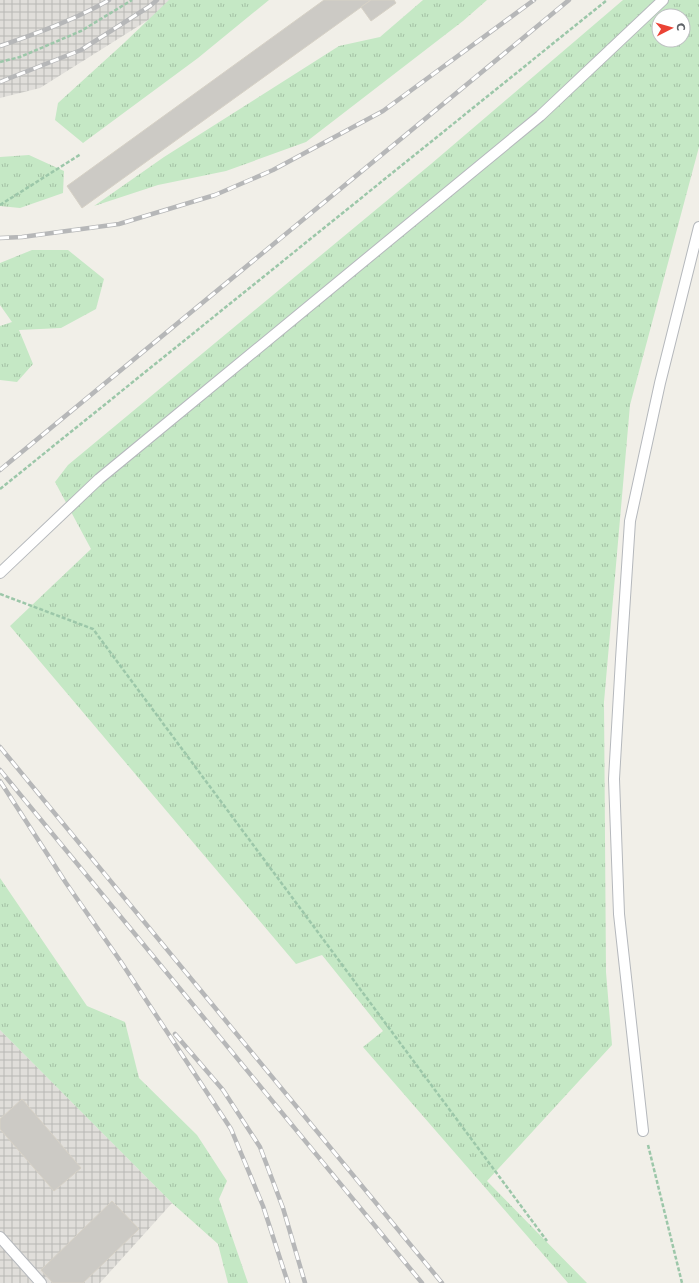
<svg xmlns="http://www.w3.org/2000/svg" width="699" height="1283" font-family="'DejaVu Sans',sans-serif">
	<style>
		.industrial { fill: url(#industrial-grid) }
		.grass { fill: url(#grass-tufts); fill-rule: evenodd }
		.building { fill: #cccac5; stroke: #d6d1c6 }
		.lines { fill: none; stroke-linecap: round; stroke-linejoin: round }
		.lane-casing { stroke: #b5b8bc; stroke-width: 12 }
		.path { stroke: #9cc7a9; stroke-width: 2.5; stroke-dasharray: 4 2; stroke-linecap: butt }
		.lane { stroke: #fff; stroke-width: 10 }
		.rail-casing { stroke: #b6b7b8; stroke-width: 4.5 }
		.rail { stroke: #fff; stroke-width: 3; stroke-dasharray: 9; stroke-linecap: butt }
	</style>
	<defs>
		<pattern id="industrial-grid" width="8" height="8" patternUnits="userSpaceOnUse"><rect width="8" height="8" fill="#e0deda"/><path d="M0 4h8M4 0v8" fill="none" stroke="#b9b8b5"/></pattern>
		<pattern id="grass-tufts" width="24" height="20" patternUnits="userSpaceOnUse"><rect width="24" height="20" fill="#c5e8c5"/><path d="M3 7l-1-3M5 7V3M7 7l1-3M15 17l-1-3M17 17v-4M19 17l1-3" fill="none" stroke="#a3c0a4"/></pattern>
	</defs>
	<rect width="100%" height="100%" fill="#f1efe8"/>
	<!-- industrial -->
	<g class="industrial">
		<polygon points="0,0 180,0 40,88 0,98"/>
		<polygon points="0,1030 172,1203 100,1283 0,1283"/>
	</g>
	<!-- grass -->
	<g class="grass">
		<polygon points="169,0 269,0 198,58 83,143 55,120 58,103 124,43"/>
		<polygon points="423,0 487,0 463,21 306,142 226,171 158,185 94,206 164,157 339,46 380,37"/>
		<path d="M623,0H699V147L630,405L604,702L606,972L612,1045L487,1181L587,1283H568L363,1047L383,1031L322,955L296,964L10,626L91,549L55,482L68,465L431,164ZM659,16H683V40H659Z"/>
		<polygon points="29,155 64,171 63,193 20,208 0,206 0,157"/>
		<polygon points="32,250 68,250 104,279 96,309 61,328 19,330 33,364 17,382 0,380 0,326 12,322 0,305 0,263"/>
		<polygon points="0,878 87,1006 125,1022 139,1078 197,1135 227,1181 219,1199 248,1283 228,1283 218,1244 172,1203 0,1030"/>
	</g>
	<!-- building -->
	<g class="building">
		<polygon points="324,0 371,0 82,208 67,186"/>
		<polygon points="371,0 394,0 396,3 371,21 361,7"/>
		<polygon points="22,1099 81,1168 54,1191 0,1129 0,1119"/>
		<polygon points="112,1201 139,1229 83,1283 53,1283 41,1270"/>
	</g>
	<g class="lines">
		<!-- lane casing -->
		<g class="lane-casing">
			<g id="lane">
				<polyline points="0,573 99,479 540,116 663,0"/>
				<polyline points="643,1131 619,914 614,779 621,659 630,521 660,383 699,227"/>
				<polyline points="0,1237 41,1283"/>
			</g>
		</g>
		<!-- path -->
		<g class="path">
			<polyline points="0,62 20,57 81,31 132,0"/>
			<polyline points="0,205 81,154"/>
			<polyline points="0,489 607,0"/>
			<polyline points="0,594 93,629 547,1241"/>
			<polyline points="648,1145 682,1283"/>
		</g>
		<!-- lane -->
		<use href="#lane" class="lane"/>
		<!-- rail casing -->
		<g class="rail-casing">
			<g id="rail">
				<path d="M0,46C38,33 74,20 109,0"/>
				<polyline points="0,82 81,50 150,6 157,0"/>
				<polyline points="0,238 22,237 119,224 215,195 273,170 383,111 534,0"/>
				<polyline points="0,470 569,0"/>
				<polyline points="0,747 442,1283"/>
				<polyline points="0,770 422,1283"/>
				<polyline points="0,781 66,883 121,962 231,1129 263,1206 288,1283"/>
				<polyline points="175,1034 223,1090 260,1147 283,1208 305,1283"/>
			</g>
		</g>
		<!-- rail -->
		<use href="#rail" class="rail"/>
	</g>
	<!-- north arrow -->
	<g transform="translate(671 28) rotate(84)"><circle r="19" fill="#ffffff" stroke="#bfc1c3"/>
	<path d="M0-3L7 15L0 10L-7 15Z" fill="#ea4335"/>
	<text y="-6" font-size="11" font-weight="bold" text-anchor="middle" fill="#5f6368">С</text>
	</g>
</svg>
